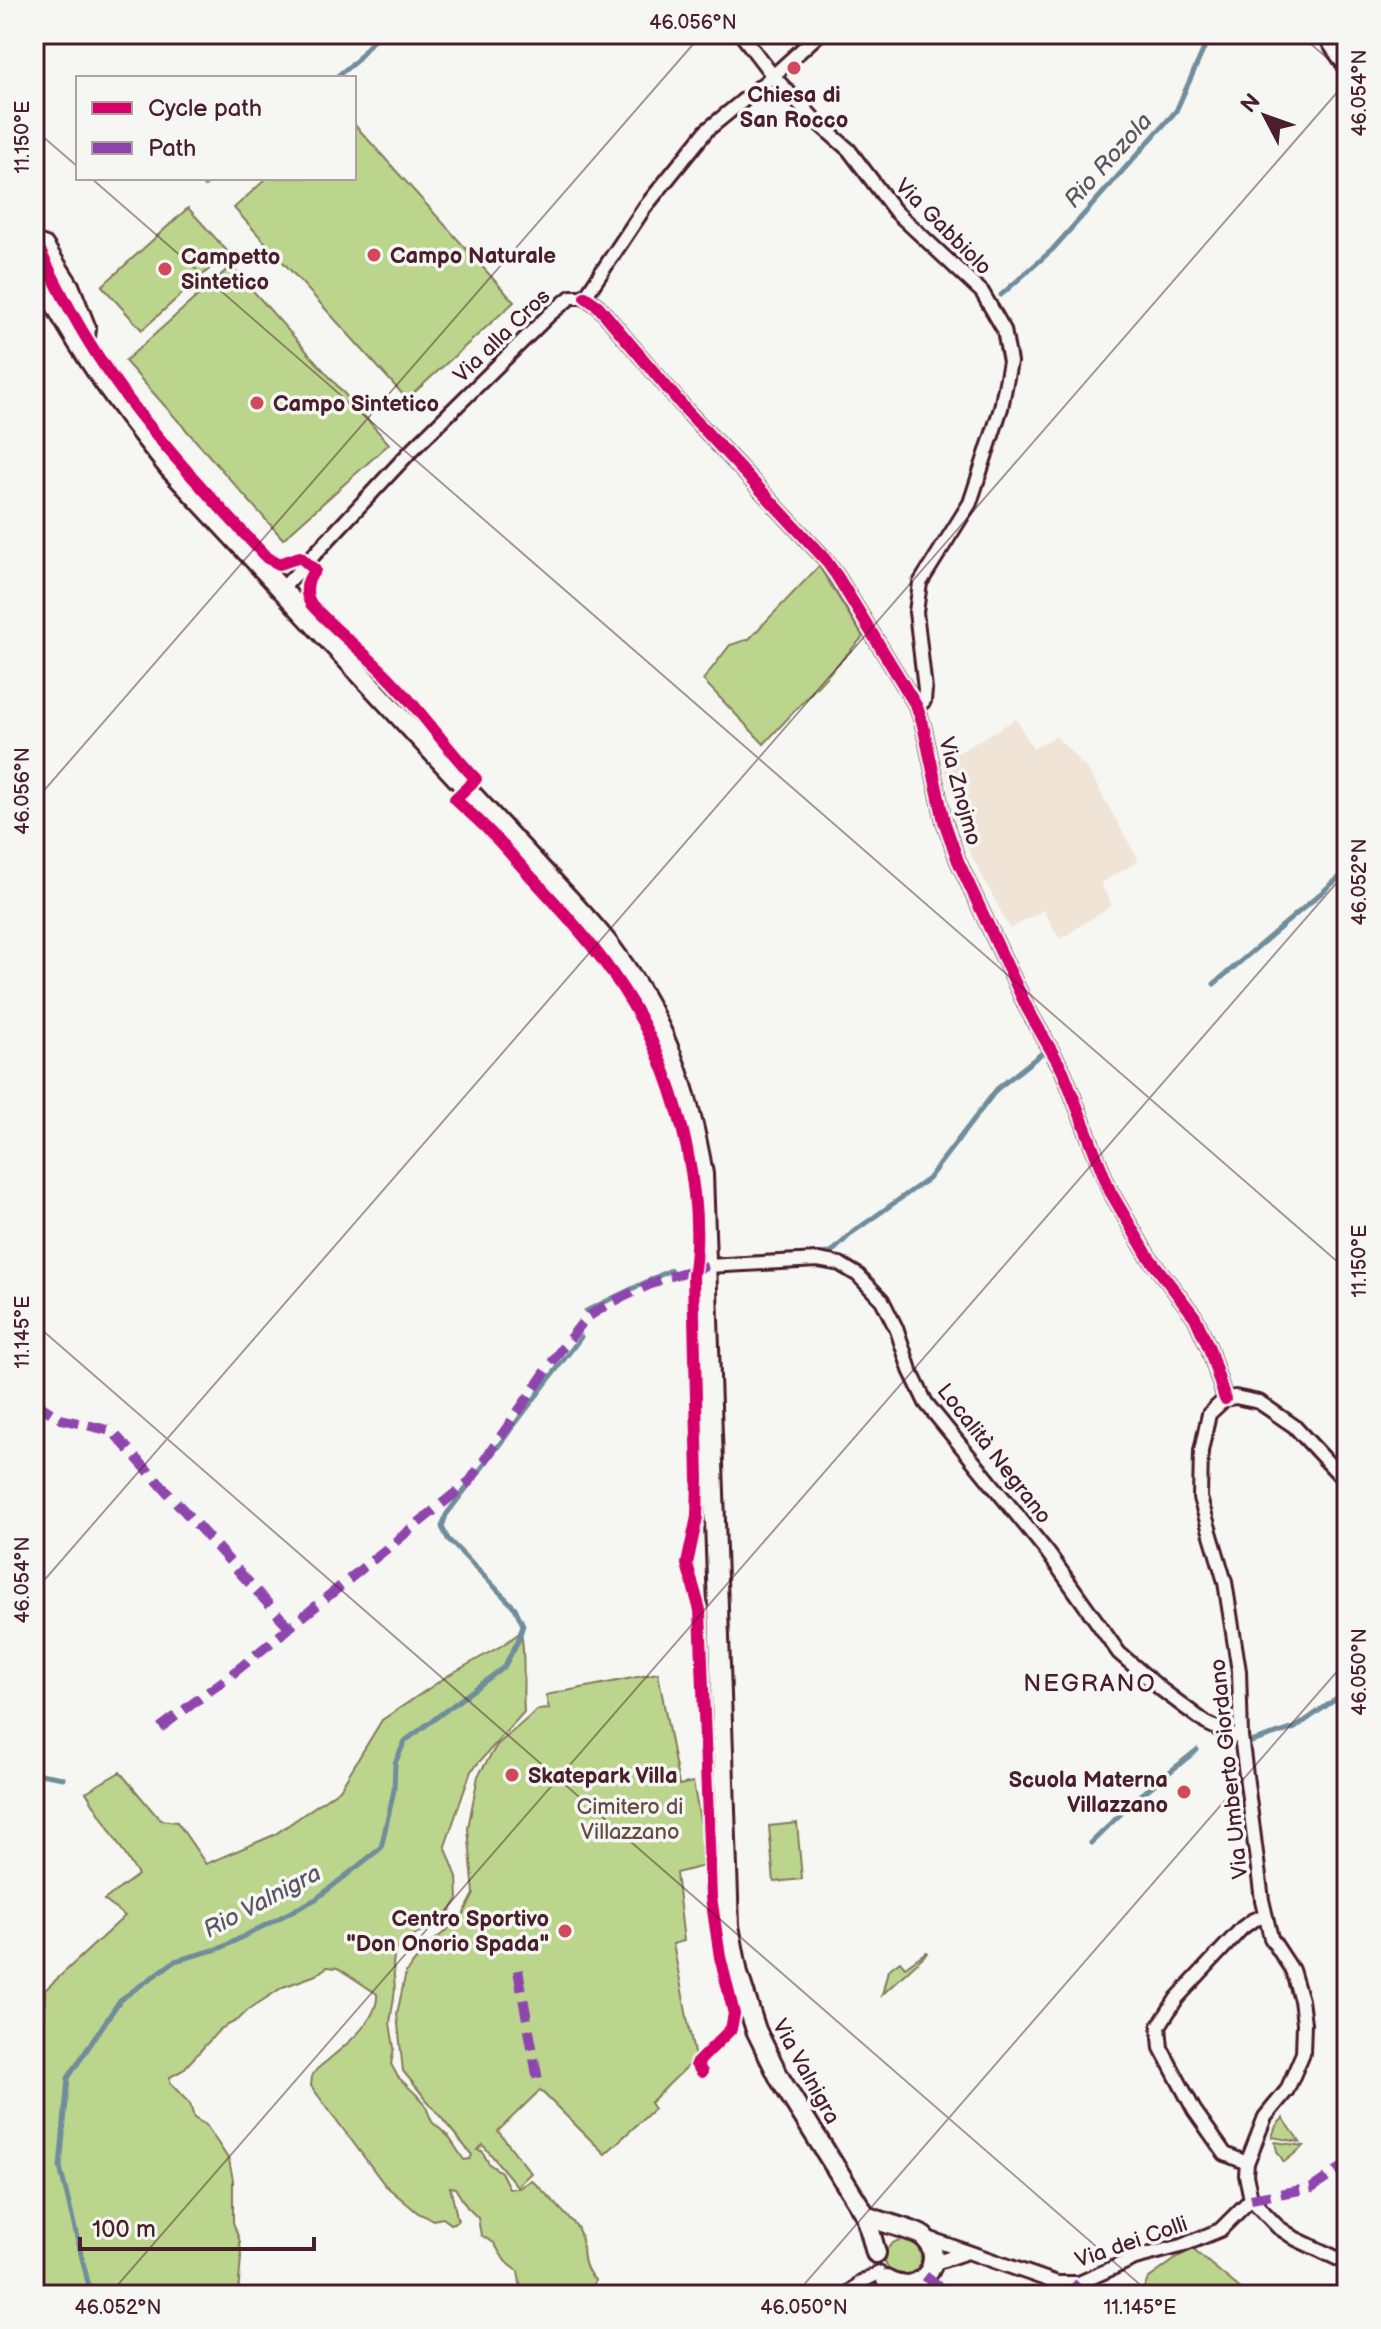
<svg xmlns="http://www.w3.org/2000/svg" width="1381" height="2329" font-family="'Balsamiq Sans',sans-serif">
	<style>
		.built { fill: #efe4d5 }
		.green { fill: #bcd58d; stroke: #837a5c; stroke-width: 2 }
		.lines { fill: none; stroke-linecap: round; stroke-linejoin: round }
		.stream { stroke: #6f8d9b; stroke-width: 5 }
		.minor-casing { stroke: #4a1f2b; stroke-width: 18 }
		.secondary-casing { stroke: #4a1f2b; stroke-width: 24 }
		.minor { stroke: #f6f6f2; stroke-width: 12 }
		.secondary { stroke: #f6f6f2; stroke-width: 18 }
		.quiet { stroke: #8e44ad; stroke-width: 10; stroke-dasharray: 20 10; stroke-linecap: butt }
		.cycleway-casing { stroke: #f6f6f2; stroke-width: 17 }
		.cycleway { stroke: #d6006c; stroke-width: 12 }
		.ticks { fill: none; stroke: #4a1f2b; stroke-width: 2; stroke-opacity: 0.45 }
		.poi-dot { fill: #d1495b; stroke: #f6f6f2; stroke-width: 3 }
		.labels { text-anchor: middle; stroke-width: 7; stroke-linejoin: round; paint-order: stroke }
		.poi-label { font-size: 22px; font-weight: bold; fill: #4a1f2b; stroke: #f6f6f2; text-anchor: start }
		.street-label { font-size: 22px; fill: #4a1f2b; stroke: #f6f6f2 }
		.park-label { font-size: 22px; fill: #664c44; stroke: #f6f6f2 }
		.water-label { font-size: 24px; font-style: italic; fill: #5c5663; stroke: #f6f6f2 }
		.neighbourhood-label { font-size: 24px; letter-spacing: 2px; fill: #4a1f2b; stroke: #f6f6f2 }
		.neatline { fill: none; stroke: #4a1f2b; stroke-width: 3 }
		.ticks-label { font-size: 20px; text-anchor: middle; fill: #4a1f2b }
	</style>
	<rect width="100%" height="100%" fill="#f6f6f2"/>
	<filter id="ink" filterUnits="userSpaceOnUse"><feTurbulence type="fractalNoise" baseFrequency=".0125" numOctaves="2"/><feDisplacementMap in="SourceGraphic" scale="16" xChannelSelector="R" yChannelSelector="G"/><feConvolveMatrix kernelMatrix="1 2 1 2 8 2 1 2 1" color-interpolation-filters="sRGB"/></filter>
	<g filter="url(#ink)">
		<!-- built -->
		<polygon class="built" points="1016,719 1033,749 1056,736 1088,770 1139,861 1100,883 1112,905 1060,939 1043,910 1010,929 965,843 964,830 942,762"/>
		<!-- green -->
		<g class="green">
			<polygon points="354,124 514,302 407,399 234,208 267,178 354,178"/>
			<polygon points="188,208 228,252 142,330 102,286"/>
			<polygon points="231,266 389,444 283,539 125,361"/>
			<polygon points="819,566 863,637 764,744 703,680 730,645 749,639"/>
			<path d="M521,1632C526,1659 522,1685 524,1712L471,1771L445,1846L457,1877L458,1899L444,1920L402,1942L395,1951L393,1964L395,1989L390,2023L394,2048L391,2064L398,2077L424,2102L432,2122L448,2136L464,2160L470,2159L472,2155L403,2071L397,2014L406,1972L429,1945L462,1917L474,1894L468,1828L478,1776L497,1745L537,1710L549,1709L546,1695L658,1673L679,1785L693,1782L708,1865L676,1873L684,1941L673,1944L695,2059L650,2103L654,2109L605,2154L540,2090L498,2131L531,2173L517,2186L483,2145L477,2150L482,2151L489,2164L501,2172L509,2188H519L531,2180C544,2191 554,2202 566,2215C570,2220 575,2222 578,2229C587,2248 578,2262 595,2280L593,2287L584,2295H522L518,2271L505,2261L494,2243L481,2235L478,2218L467,2207L455,2188L450,2187L458,2221L451,2224L443,2218L433,2220L418,2213L385,2185L311,2086L312,2076L317,2069C337,2052 379,2023 377,1994L338,1968L327,1967L316,1975L283,1987L248,2010L238,2020L220,2029L183,2070L170,2077V2083L190,2104L194,2118L206,2125L229,2160L233,2180V2222L240,2242L241,2257L238,2295H34V2027L45,2012V1990L125,1916L104,1900L138,1875L86,1792L120,1772L160,1820L177,1822L206,1864L274,1835L340,1789L382,1720L449,1675L501,1646Z"/>
			<polygon points="797,1823 802,1879 774,1882 769,1826"/>
			<polygon points="926,1952 927,1953 882,1995 888,1970 900,1961 905,1967"/>
			<polygon points="1283,2118 1300,2142 1272,2137 1276,2126"/>
			<polygon points="1275,2142 1304,2146 1284,2162 1277,2151"/>
			<circle cx="903" cy="2258" r="18"/>
			<polygon points="1191,2248 1248,2295 1135,2295 1145,2286 1148,2279"/>
		</g>
		<g class="lines">
			<!-- stream -->
			<g class="stream">
				<polyline points="335,78 356,61 378,34"/>
				<polyline points="204,185 213,178"/>
				<polyline points="1001,295 1052,250 1176,111 1206,44 1218,34"/>
				<polyline points="1214,984 1347,871"/>
				<polyline points="736,1258 831,1253 853,1232 928,1179 997,1089 1041,1054"/>
				<polyline points="586,1311 671,1270"/>
				<polyline points="1251,1742 1295,1728 1347,1691"/>
				<polyline points="34,1773 63,1778"/>
				<polyline points="1091,1843 1136,1799 1197,1750"/>
				<polyline points="91,2295 60,2167 68,2078 120,2000 175,1961 221,1948 316,1899 381,1848 394,1790 395,1763 405,1741 504,1667 518,1641 523,1625 515,1608 448,1539 442,1527 446,1515 581,1337"/>
			</g>
			<!-- minor casing -->
			<g class="minor-casing">
				<g id="minor">
					<polyline points="741,34 773,76 817,122 849,150 895,211 982,292 1004,330 1010,362 1001,408 970,503 920,583 916,612 925,689 924,701 917,707"/>
					<polyline points="1328,34 1329,43 1347,70"/>
					<polyline points="34,240 46,244 72,285 89,328 86,358"/>
					<polyline points="585,297 598,306 686,410 824,558 837,576 917,707 923,725 944,821 958,861 1027,1008 1063,1071 1110,1191 1148,1256 1195,1317 1209,1348 1225,1399"/>
					<polyline points="585,297 645,207 707,130 773,76 819,34"/>
					<polyline points="281,590 410,452 550,314 571,297 585,297"/>
					<polyline points="707,1266 818,1260 840,1264 858,1275 882,1300 897,1330 910,1370 926,1403 1048,1553 1119,1653 1162,1690 1206,1723 1233,1736 1241,1736"/>
					<polyline points="1347,1483 1294,1426 1259,1402 1235,1397 1225,1399 1209,1414 1201,1451 1200,1498 1225,1582 1239,1671 1241,1736 1262,1900 1271,1938 1292,1970 1301,2000 1304,2023 1303,2053 1287,2090 1265,2117 1247,2163 1246,2175 1251,2199 1278,2227 1296,2239 1347,2263"/>
					<polyline points="1247,2163 1225,2154 1194,2110 1161,2048 1159,2026 1177,1998 1242,1928 1253,1920 1265,1916"/>
					<polyline points="925,2237 1057,2283 1079,2283 1135,2258 1181,2246 1220,2230 1251,2199"/>
					<polyline points="932,2264 967,2252"/>
					<polyline points="848,2295 861,2282 879,2273"/>
				</g>
			</g>
			<!-- secondary casing -->
			<g class="secondary-casing">
				<g id="secondary">
					<path d="M34,264C70,339 117,403 169,468L568,898C583,915 599,931 612,949C664,1017 689,1092 703,1174L729,1926L738,1974L756,2030L780,2079L866,2216L876,2253"/>
					<path d="M866,2216C879,2222 916,2230 924,2237C949,2263 917,2299 886,2280"/>
				</g>
			</g>
			<!-- minor -->
			<use href="#minor" class="minor"/>
			<!-- secondary -->
			<use href="#secondary" class="secondary"/>
			<!-- quiet -->
			<g class="quiet">
				<polyline points="34,1402 61,1419 112,1431 290,1628"/>
				<polyline points="160,1728 231,1675 470,1481 560,1351 586,1318 610,1303 664,1278 707,1266"/>
				<polyline points="518,1970 539,2086"/>
				<polyline points="1251,2199 1312,2188 1347,2164"/>
				<polyline points="925,2276 945,2292 944,2295"/>
				<polyline points="1068,2295 1079,2283"/>
			</g>
			<!-- cycleway casing -->
			<g class="cycleway-casing">
				<g id="cycleway">
					<path d="M34,238C55,283 77,326 105,367C152,436 210,497 267,558L279,564L300,557L315,570C306,581 304,592 311,604C336,632 366,653 392,681C422,712 446,748 476,779L455,799C464,808 473,815 482,824C501,842 518,863 536,882C616,968 662,1032 687,1149C695,1189 700,1235 693,1276L698,1479L697,1517L687,1564L700,1610L711,1897L720,1957L734,2014L731,2029L696,2064L702,2072"/>
					<polyline points="585,297 598,306 686,410 824,558 837,576 917,707 923,725 944,821 958,861 1027,1008 1063,1071 1110,1191 1148,1256 1195,1317 1209,1348 1225,1399"/>
				</g>
			</g>
			<!-- cycleway -->
			<use href="#cycleway" class="cycleway"/>
		</g>
	</g>
	<!-- ticks -->
	<path class="ticks" d="M1299,34L1347,75M34,129L78,167M91,178L1347,1270M34,802L702,34M34,1323L1152,2295M34,1592L1347,81M109,2295L1347,871M795,2295L1347,1660"/>
	<!-- markers -->
	<g class="poi-dot">
		<circle cx="794" cy="68" r="8"/>
		<circle cx="374" cy="255" r="8"/>
		<circle cx="165" cy="269" r="8"/>
		<circle cx="257" cy="403" r="8"/>
		<circle cx="512" cy="1775" r="8"/>
		<circle cx="1184" cy="1792" r="8"/>
		<circle cx="565" cy="1931" r="8"/>
	</g>
	<g class="labels">
		<!-- poi labels -->
		<g class="poi-label">
			<text x="794" y="102" text-anchor="middle">Chiesa di<tspan x="794" dy="25">San Rocco</tspan></text>
			<text x="390" y="263">Campo Naturale</text>
			<text x="181" y="264">Campetto<tspan x="181" dy="25">Sintetico</tspan></text>
			<text x="273" y="411">Campo Sintetico</text>
			<text x="528" y="1783">Skatepark Villa</text>
			<text x="1168" y="1787" text-anchor="end">Scuola Materna<tspan x="1168" dy="25">Villazzano</tspan></text>
			<text x="549" y="1926" text-anchor="end">Centro Sportivo<tspan x="549" dy="25">"Don Onorio Spada"</tspan></text>
		</g>
		<!-- street labels -->
		<g class="street-label">
			<text transform="translate(944 226) rotate(45)" y="8">Via Gabbiolo</text>
			<text transform="translate(501 335) rotate(-44)" y="8">Via alla Cros</text>
			<text transform="translate(961 791) rotate(75)" y="8">Via Znojmo</text>
			<text transform="translate(995 1453) rotate(52)" y="8">Località Negrano</text>
			<text transform="translate(1228 1769) rotate(-96)" y="8">Via Umberto Giordano</text>
			<text transform="translate(807 2071) rotate(61)" y="8">Via Valnigra</text>
			<text transform="translate(1131 2241) rotate(-19)" y="8">Via dei Colli</text>
		</g>
		<!-- park labels -->
		<g class="park-label">
			<text x="630" y="1814">Cimitero di<tspan x="630" dy="25">Villazzano</tspan></text>
		</g>
		<!-- water labels -->
		<g class="water-label">
			<text transform="translate(1108 160) rotate(-48)" y="8">Rio Rozola</text>
			<text transform="translate(262 1901) rotate(-28)" y="8">Rio Valnigra</text>
		</g>
		<!-- neighbourhood labels -->
		<g class="neighbourhood-label">
			<text x="1090" y="1691">NEGRANO</text>
		</g>
	</g>
	<!-- margin -->
	<rect width="1381" height="2329" fill="none" stroke="#f6f6f2" stroke-width="88"/>
	<!-- legend -->
	<rect x="76" y="76" width="280" height="104" fill="#f6f6f2" stroke="#b1a0a2" stroke-width="2"/>
	<rect x="92" y="102" width="40" height="12" fill="#d6006c" stroke="#b1a0a2" stroke-width="2"/>
	<text x="148" y="116" font-size="24" fill="#4a1f2b">Cycle path</text>
	<rect x="92" y="142" width="40" height="12" fill="#8e44ad" stroke="#b1a0a2" stroke-width="2"/>
	<text x="148" y="156" font-size="24" fill="#4a1f2b">Path</text>
	<!-- north arrow -->
	<g transform="translate(1265 116) rotate(311)" stroke="#f6f6f2" stroke-width="6" paint-order="stroke">
	<path d="M0-6L14 30L0 20L-14 30Z" fill="#4a1f2b"/>
	<text y="-12" font-size="22" font-weight="bold" text-anchor="middle" fill="#4a1f2b">N</text>
	</g>
	<!-- scale -->
	<path d="M80 2237v12h234v-12" fill="none" stroke="#4a1f2b" stroke-width="4"/>
	<text x="92" y="2237" font-size="24" fill="#4a1f2b" stroke="#f6f6f2" stroke-width="6" paint-order="stroke">100 m</text>
	<rect x="44" y="44" width="1293" height="2241" class="neatline"/>
	<g class="ticks-label">
		<text x="693" y="29">46.056°N</text>
		<text transform="translate(1359 93) rotate(-90)" y="7">46.054°N</text>
		<text transform="translate(22 137) rotate(-90)" y="7">11.150°E</text>
		<text transform="translate(22 791) rotate(-90)" y="7">46.056°N</text>
		<text transform="translate(1359 882) rotate(-90)" y="7">46.052°N</text>
		<text transform="translate(1359 1261) rotate(-90)" y="7">11.150°E</text>
		<text transform="translate(22 1332) rotate(-90)" y="7">11.145°E</text>
		<text transform="translate(22 1580) rotate(-90)" y="7">46.054°N</text>
		<text transform="translate(1359 1672) rotate(-90)" y="7">46.050°N</text>
		<text x="118" y="2314">46.052°N</text>
		<text x="804" y="2314">46.050°N</text>
		<text x="1140" y="2314">11.145°E</text>
	</g>
</svg>
